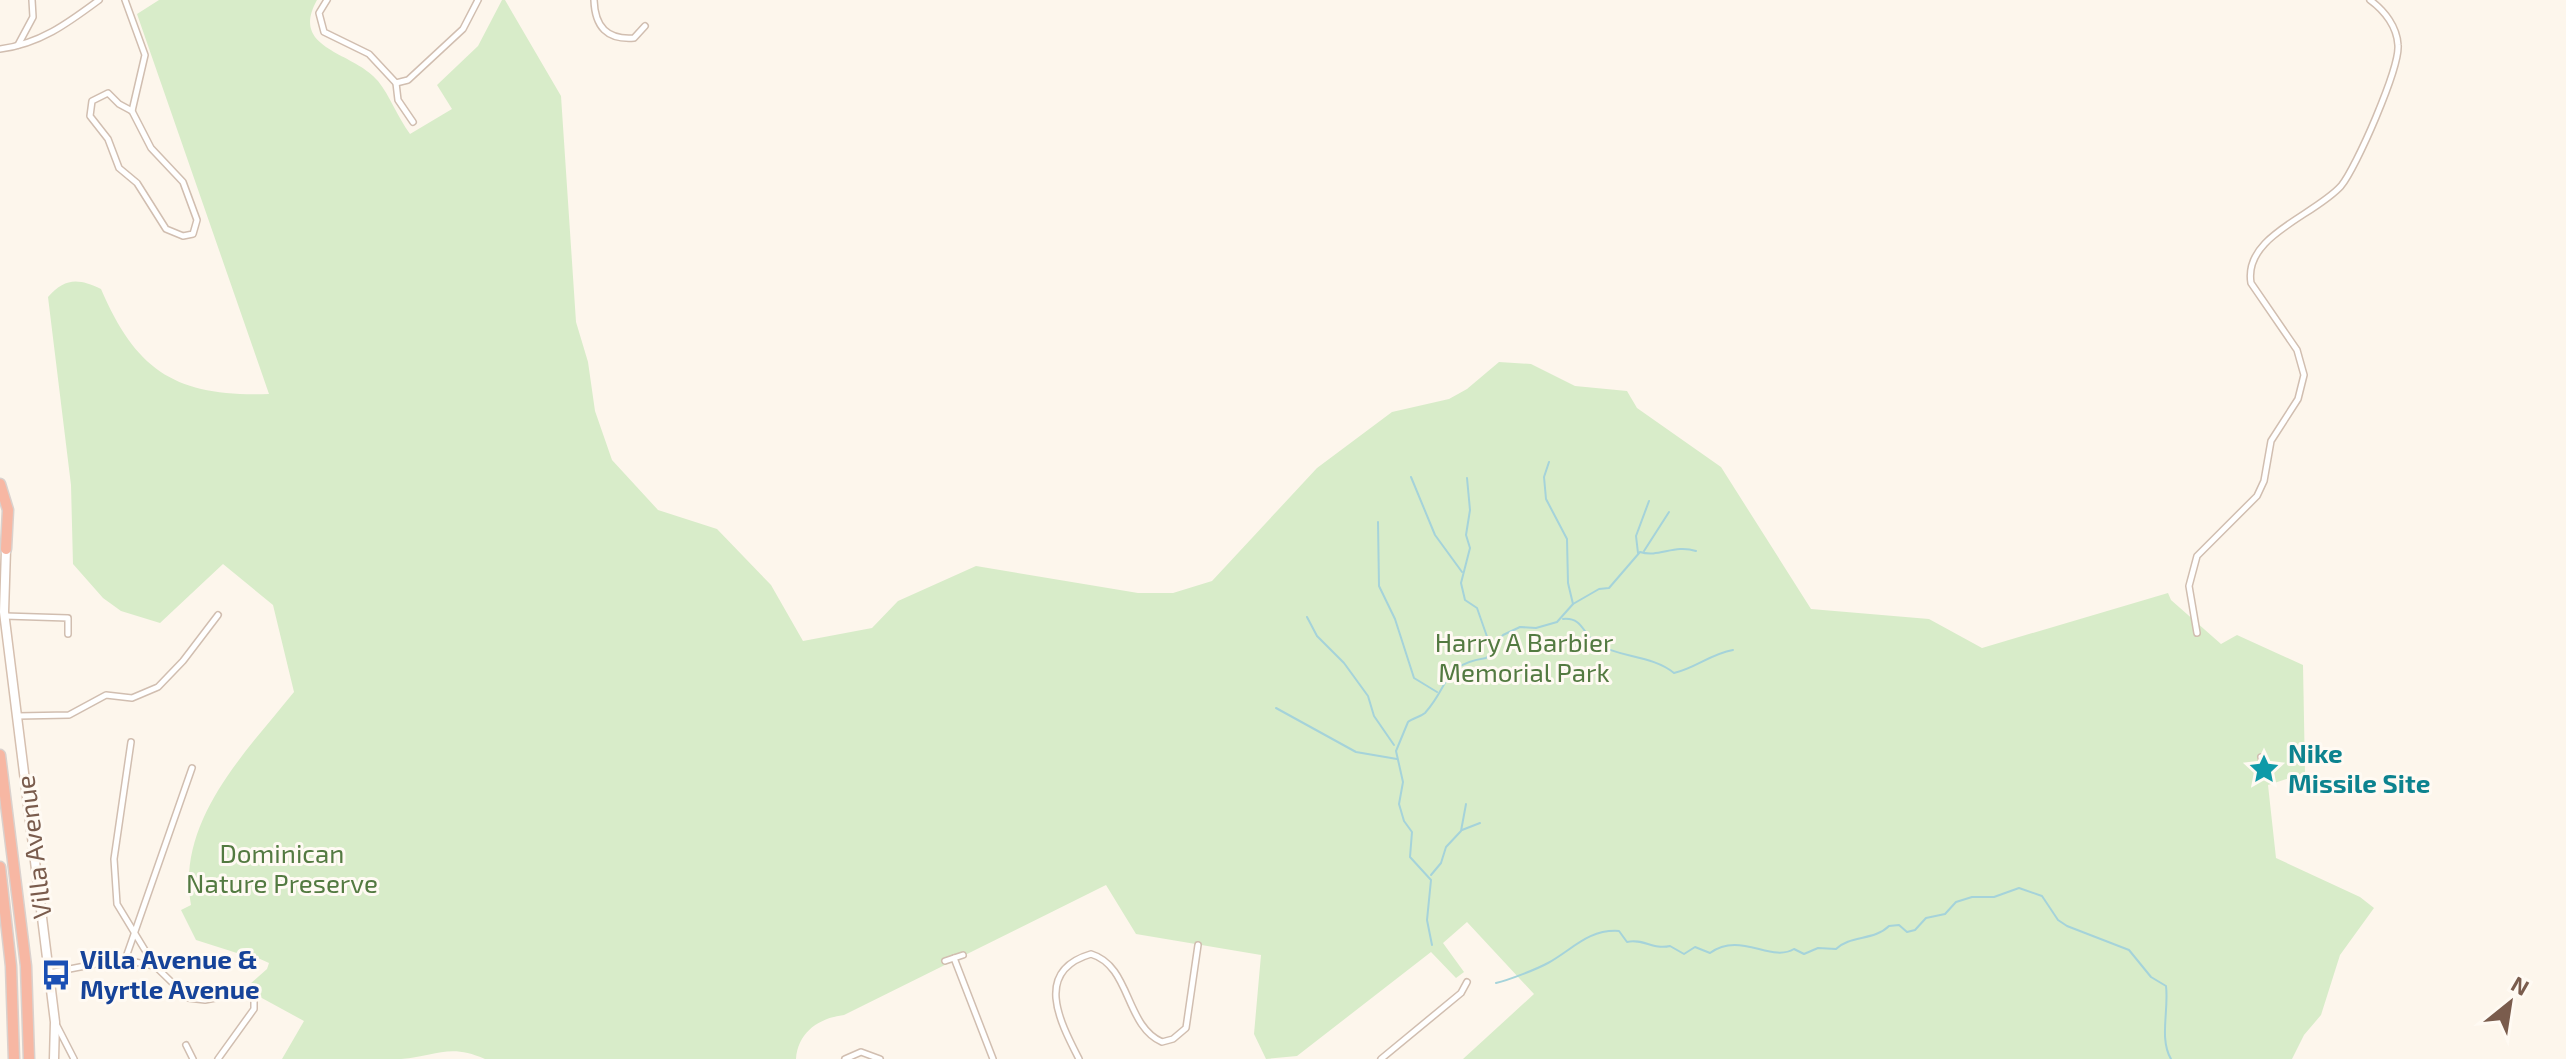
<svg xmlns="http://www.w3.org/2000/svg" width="2566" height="1059" font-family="'Exo 2',sans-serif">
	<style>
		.green { fill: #d8ecc9 }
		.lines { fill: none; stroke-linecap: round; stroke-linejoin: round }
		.stream { stroke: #a5d3da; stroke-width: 2 }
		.street-casing { stroke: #d1beb0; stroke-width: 8 }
		.secondary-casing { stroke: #d6c0b0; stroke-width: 11 }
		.highway-casing { stroke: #dad1cd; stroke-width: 13 }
		.street { stroke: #fff; stroke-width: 5 }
		.secondary { stroke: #fff; stroke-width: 8 }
		.highway { stroke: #f7b7a3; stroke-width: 10 }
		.labels { text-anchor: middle; stroke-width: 6; stroke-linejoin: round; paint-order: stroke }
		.park-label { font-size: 26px; fill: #537a41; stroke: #fffaf3 }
		.culture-label { font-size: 26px; font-weight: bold; fill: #0d838f; stroke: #fffaf3; text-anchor: start }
		.street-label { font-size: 26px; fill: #7a5c4d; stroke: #fffaf3 }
		.transit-label { font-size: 26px; font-weight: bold; fill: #164399; stroke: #fffaf3; text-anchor: start }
	</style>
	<rect width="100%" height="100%" fill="#fdf6ec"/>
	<!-- green -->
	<path class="green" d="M159,0H317C289,50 353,51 378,81C390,96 398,118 410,134L452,109L437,85L478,46L502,0H505L561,96L576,322L588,362L595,411L612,460L658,510L717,529L771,585L803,641L872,628L898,601L976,566L1138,593H1173L1212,581L1317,468L1392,412L1449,399L1467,389L1499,362L1531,364L1575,386L1627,391L1637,408L1721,467L1811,609L1929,619L1982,648L2168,593L2171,600L2221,644L2237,635L2303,665L2305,773L2268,785L2276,858L2360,897L2374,908L2340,955L2321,1015L2304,1035L2292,1059H1463L1534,994L1467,922L1443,943L1464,972L1456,978L1431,952L1297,1056L1266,1059L1254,1034L1261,955L1136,934L1106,885L844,1015C819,1018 798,1032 796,1059H485C450,1043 436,1056 401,1059C362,1059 321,1059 282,1059L304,1021L260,997L250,984L267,969L269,963L242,951L240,954L196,940L181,910L191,905C176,821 245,753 294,692L273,605L223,564L160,623L121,611L103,598L73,564L71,485L48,297C65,278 78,278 101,289C137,373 178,397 269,394L137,14Z"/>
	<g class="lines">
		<!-- stream -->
		<g class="stream">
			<polyline points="1549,462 1544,477 1546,499 1567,539 1568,583 1573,604"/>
			<polyline points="1411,477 1435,535 1462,572"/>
			<polyline points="1467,478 1470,510 1466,535 1470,548 1461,583 1465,600 1477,608 1491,648"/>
			<polyline points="1378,522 1379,586 1395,619 1414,678 1437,692"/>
			<polyline points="1644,551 1669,512"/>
			<polyline points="1638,553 1636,536 1649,501"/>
			<polyline points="1307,617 1317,636 1344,663 1368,696 1374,716 1394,745"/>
			<path d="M1563,619C1584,617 1583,636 1597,644C1620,658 1652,655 1674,673C1696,668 1710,654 1733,650"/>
			<polyline points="1276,708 1356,752 1397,759"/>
			<polyline points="1462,830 1480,823"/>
			<polyline points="1431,875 1441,863 1446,847 1461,831 1466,804"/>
			<path d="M1432,945L1427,920L1431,880L1410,857L1412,832L1404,821L1399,804L1403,782L1396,751L1408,722C1413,718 1420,717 1425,713C1451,684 1441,665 1486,658L1503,635L1520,627L1536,628L1557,622L1573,604L1599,589L1609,588L1640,552C1659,558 1674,544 1696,551"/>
			<path d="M1496,983C1509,980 1537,969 1548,963C1572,950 1588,929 1619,931L1627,942C1643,938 1653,950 1670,946L1684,954L1695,947L1710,953C1740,931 1771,963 1794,949L1804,954L1818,948L1836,949C1850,935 1874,941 1889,926L1899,925L1907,932L1915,930L1926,918L1945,914L1956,902L1972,897H1994L2019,888L2042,896L2058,920L2067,926L2129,950L2151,977L2166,986C2169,1010 2159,1039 2171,1059"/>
		</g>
		<!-- street casing -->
		<g class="street-casing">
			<g id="street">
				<polyline points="125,0 145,55 132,111"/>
				<polyline points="327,0 319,13 324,32 369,54 396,83 408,80 463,29 478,0"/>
				<path d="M594,0C595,27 607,40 634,38L645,26"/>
				<polyline points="18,45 33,17 32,0"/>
				<path d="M0,49C40,44 68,23 99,0"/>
				<polyline points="396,83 398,100 413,122"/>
				<polygon points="108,93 119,104 132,111 151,148 183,182 197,220 193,234 183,236 166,229 137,183 119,168 108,139 90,116 92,101"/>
				<polyline points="5,616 68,618 68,634"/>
				<path d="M2197,633L2189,586L2197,556L2257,496L2264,481L2271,441L2298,399L2304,375L2297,350L2251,283C2243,236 2314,216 2341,186C2356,168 2400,68 2398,45C2397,27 2385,11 2370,0"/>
				<polyline points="18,716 69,715 106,695 132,698 158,687 183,661 218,615"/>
				<polyline points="131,742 114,859 117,904 154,965 188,998 205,1000 246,992 254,998 254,1009 218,1059"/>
				<polyline points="2261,757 2266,776"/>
				<polyline points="954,958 993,1059"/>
				<polyline points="125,960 192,768"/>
				<polyline points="945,961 963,955"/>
				<polyline points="49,973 121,959 154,966"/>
				<polyline points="55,1022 74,1059"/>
				<polyline points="186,1045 193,1059"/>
				<polyline points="845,1059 861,1052 880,1059"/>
				<path d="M1079,1059C1060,1022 1033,971 1091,954C1131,966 1125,1026 1162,1042L1173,1039L1186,1028L1198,945"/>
				<polyline points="1381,1059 1461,993 1467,982"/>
			</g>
		</g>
		<!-- secondary casing -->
		<g class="secondary-casing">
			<polyline id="secondary" points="6,549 4,612 55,1022 54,1059"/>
		</g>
		<!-- highway casing -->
		<g class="highway-casing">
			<g id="highway">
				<polyline points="0,484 8,510 6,549"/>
				<polyline points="0,755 26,966 29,1059"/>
				<polyline points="0,867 11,966 14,1059"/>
			</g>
		</g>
		<!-- street -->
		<use href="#street" class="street"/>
		<!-- secondary -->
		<use href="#secondary" class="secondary"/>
		<!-- highway -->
		<use href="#highway" class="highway"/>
	</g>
	<!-- icons -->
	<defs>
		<g id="sight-bare" transform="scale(2.4)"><path d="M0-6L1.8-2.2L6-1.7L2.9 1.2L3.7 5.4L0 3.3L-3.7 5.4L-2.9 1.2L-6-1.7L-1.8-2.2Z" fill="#0f9aa8" stroke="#fffaf3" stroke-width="2.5" paint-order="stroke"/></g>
		<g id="bus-bare" transform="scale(2.4)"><path d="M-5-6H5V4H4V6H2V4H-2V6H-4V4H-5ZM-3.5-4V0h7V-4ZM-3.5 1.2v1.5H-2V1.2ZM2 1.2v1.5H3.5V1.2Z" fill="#1a4fb4" stroke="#fffaf3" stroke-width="2.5" paint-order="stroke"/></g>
	</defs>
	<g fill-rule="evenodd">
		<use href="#sight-bare" x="2264" y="769"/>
		<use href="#bus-bare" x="56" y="975"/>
	</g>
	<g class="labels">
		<!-- park labels -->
		<g class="park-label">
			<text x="1524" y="652">Harry A Barbier<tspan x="1524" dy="30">Memorial Park</tspan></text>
			<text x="282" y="863">Dominican<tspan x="282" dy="30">Nature Preserve</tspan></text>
		</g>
		<!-- culture labels -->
		<g class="culture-label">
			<text x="2288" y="763">Nike<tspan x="2288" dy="30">Missile Site</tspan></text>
		</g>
		<!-- street labels -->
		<g class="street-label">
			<text transform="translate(34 847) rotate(-97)" y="9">Villa Avenue</text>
		</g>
		<!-- transit labels -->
		<g class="transit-label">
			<text x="80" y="969">Villa Avenue &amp;<tspan x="80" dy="30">Myrtle Avenue</tspan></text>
		</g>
	</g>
	<!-- north arrow -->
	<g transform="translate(2510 1003) rotate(30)" stroke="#fffaf3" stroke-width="6" paint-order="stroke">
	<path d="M0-6L14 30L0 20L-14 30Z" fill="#7a5c4d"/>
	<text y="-12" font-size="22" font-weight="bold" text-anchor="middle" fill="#7a5c4d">N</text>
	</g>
</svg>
